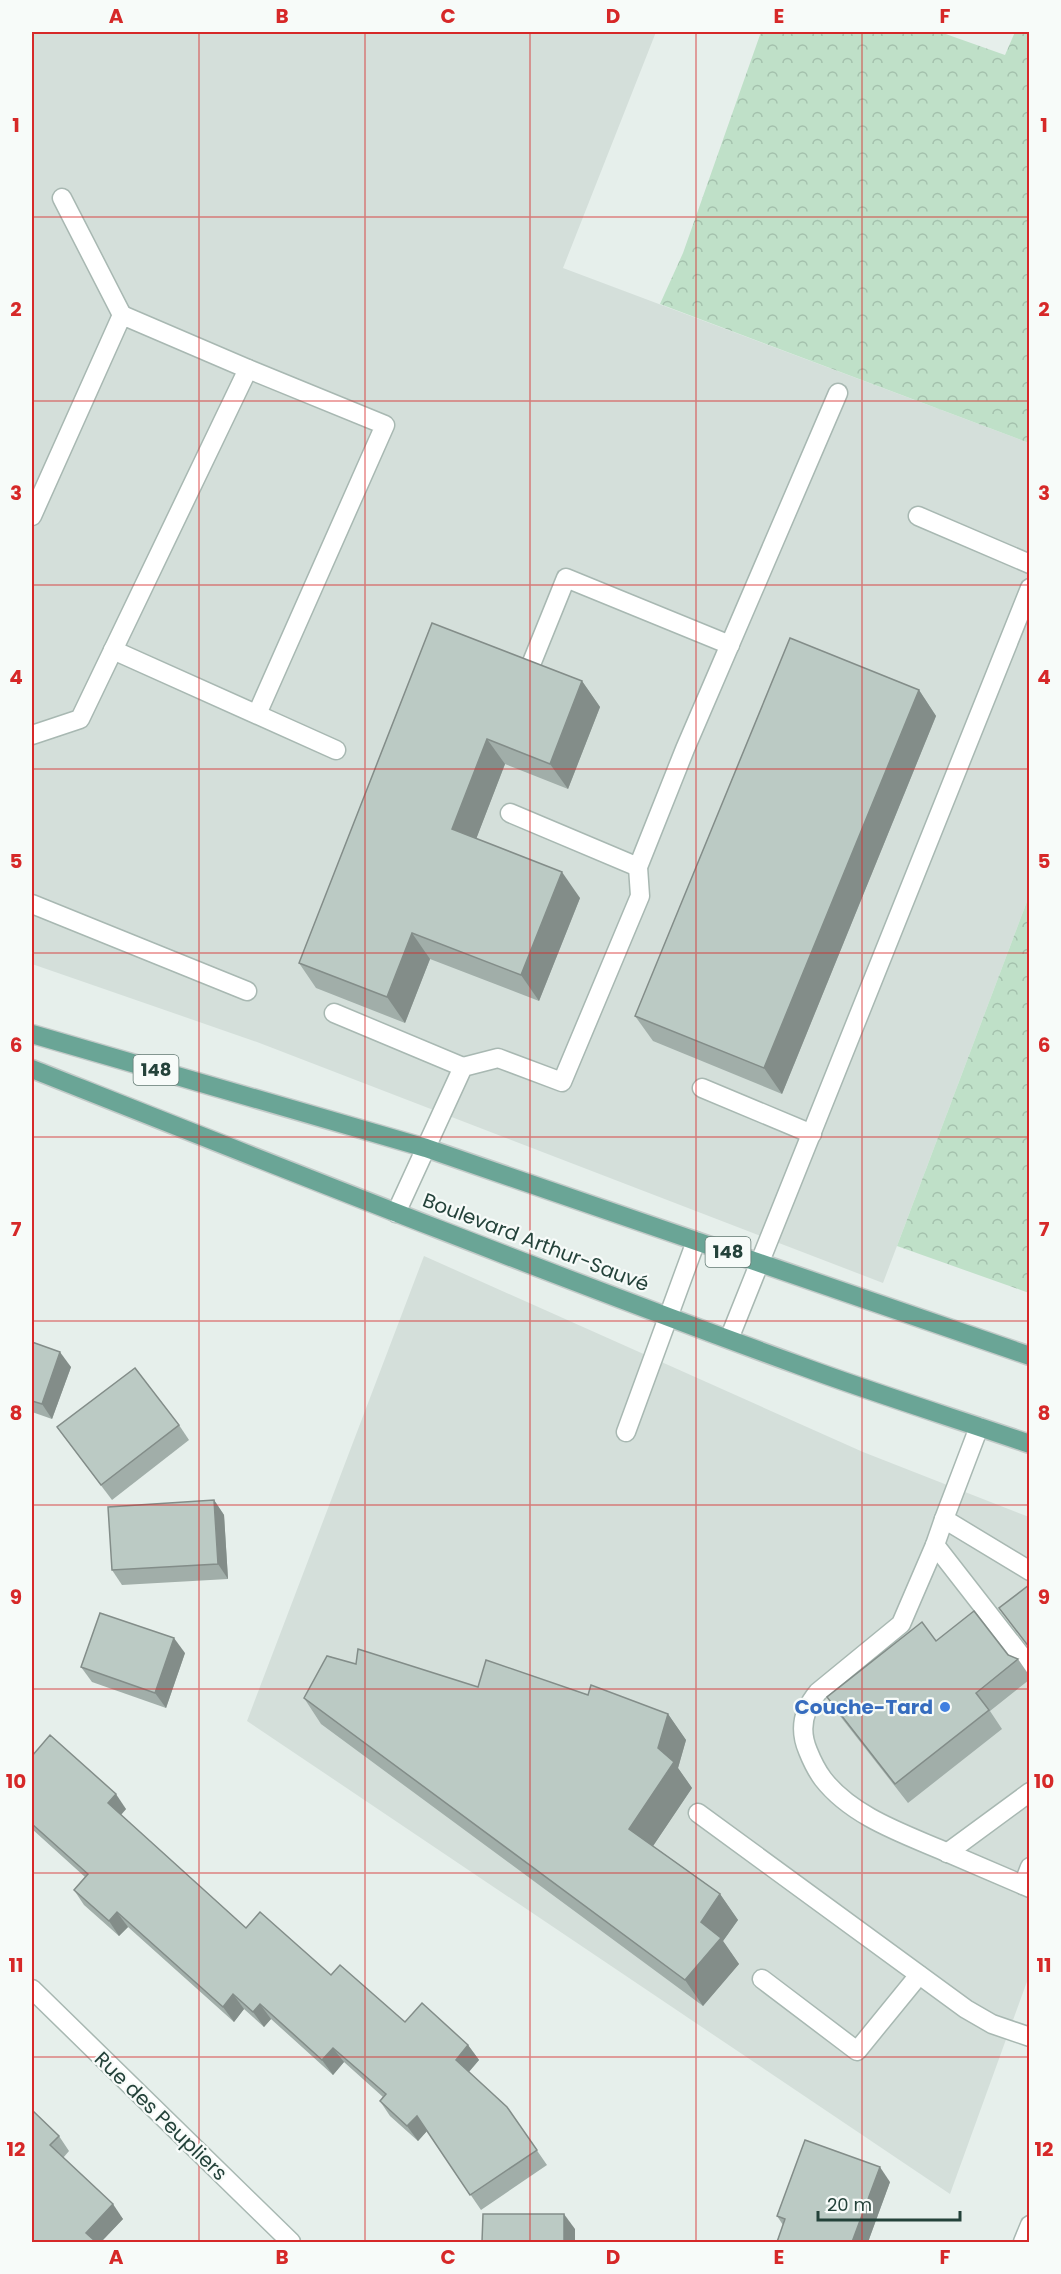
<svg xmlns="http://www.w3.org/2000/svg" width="1061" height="2274" font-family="Poppins,sans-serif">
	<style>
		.built { fill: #d4dfda }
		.forest { fill: url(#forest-crowns) }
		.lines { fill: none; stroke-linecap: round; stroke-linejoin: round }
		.lane-casing { stroke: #a8b8b2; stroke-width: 21 }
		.street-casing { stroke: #a8b8b2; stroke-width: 21 }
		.primary-casing { stroke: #c2cac8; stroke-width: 21 }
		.lane { stroke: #fff; stroke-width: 18 }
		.street { stroke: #fff; stroke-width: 18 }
		.primary { stroke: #6aa596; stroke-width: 18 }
		.wall { fill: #a1aea9 }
		.shaded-wall { fill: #838d89 }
		.building { fill: #bbcac4; stroke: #838d89; stroke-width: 1.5 }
		.grid { fill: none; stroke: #d62828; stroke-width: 1.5; stroke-opacity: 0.55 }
		.shop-dot { fill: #3f7fe0; stroke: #f7fbf9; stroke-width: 2 }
		.labels { text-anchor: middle; stroke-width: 4.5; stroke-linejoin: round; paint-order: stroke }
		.shield { fill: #f7fbf9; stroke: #637a73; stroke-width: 1.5 }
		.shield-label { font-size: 18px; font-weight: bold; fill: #24423a }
		.street-label { font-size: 20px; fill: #24423a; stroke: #f7fbf9 }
		.shop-label { font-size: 20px; font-weight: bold; fill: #366cbe; stroke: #f7fbf9; text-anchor: end }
		.neatline { fill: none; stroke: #d62828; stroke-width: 2 }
		.grid-label { font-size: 20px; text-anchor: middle; font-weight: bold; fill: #d62828 }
	</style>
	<defs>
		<pattern id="forest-crowns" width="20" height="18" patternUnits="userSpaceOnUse" patternTransform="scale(1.5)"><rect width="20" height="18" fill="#bfe0c8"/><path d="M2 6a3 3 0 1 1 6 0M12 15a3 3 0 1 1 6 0" fill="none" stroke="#a4c1ad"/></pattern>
	</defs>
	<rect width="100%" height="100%" fill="#e6efeb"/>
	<!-- built -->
	<g class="built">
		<polygon points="32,32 656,32 563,268 1029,443 1029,896 883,1283 257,1042 32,964"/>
		<polygon points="424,1256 863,1452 1029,1517 1029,1976 950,2194 247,1721"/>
	</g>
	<!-- forest -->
	<g class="forest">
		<polygon points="761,32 940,32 1005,55 1015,32 1029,32 1029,443 660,304 683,253"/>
		<polygon points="1029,896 1030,1293 1029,1293 897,1246"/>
	</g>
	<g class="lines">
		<!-- lane casing -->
		<g class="lane-casing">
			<g id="lane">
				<polyline points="62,198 122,315"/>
				<polyline points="248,369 385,425 257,714"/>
				<polyline points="32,516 122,315 248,369 80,719 32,735"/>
				<polyline points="918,516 1030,564"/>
				<polyline points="113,650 336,750"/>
				<polyline points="530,667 566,578 730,645"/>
				<polyline points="510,813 638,867"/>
				<polyline points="32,904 247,991"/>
				<polyline points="334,1013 463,1067"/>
				<polyline points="702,1088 812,1134"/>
				<polyline points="396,1213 463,1067 498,1058 562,1082 640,896 638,867 685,749 838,393"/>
				<polyline points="729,1339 1030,588"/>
				<polyline points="979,1427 944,1519 1030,1571"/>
				<polyline points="626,1432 696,1241"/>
				<polyline points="944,1519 935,1545 1030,1667"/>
				<path d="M935,1545L901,1624L818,1692C803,1710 799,1730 808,1751C812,1761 817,1771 823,1779C851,1815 899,1832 939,1849C967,1861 995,1873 1023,1885"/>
				<polyline points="698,1813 966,2009 992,2024 1030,2037"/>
				<polyline points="947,1853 1030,1792"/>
				<polyline points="1030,1867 1023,1885 1030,1888"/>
				<polyline points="762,1979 857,2051 919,1975"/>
			</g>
		</g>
		<!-- street casing -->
		<g class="street-casing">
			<g id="street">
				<polyline points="32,1989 291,2242"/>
				<polyline points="1023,2242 1030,2225"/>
			</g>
		</g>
		<!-- primary casing -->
		<g class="primary-casing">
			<g id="primary">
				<polyline points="32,1034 426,1148 1030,1356"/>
				<path d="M32,1069C287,1170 543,1272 801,1366C877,1394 954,1418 1030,1444"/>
			</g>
		</g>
		<!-- lane -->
		<use href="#lane" class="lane"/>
		<!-- street -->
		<use href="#street" class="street"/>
		<!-- primary -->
		<use href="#primary" class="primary"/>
	</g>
	<!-- wall -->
	<g class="wall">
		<polygon points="432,623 582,681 600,707 568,789 505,764 476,839 580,898 539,1001 430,959 405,1023 316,988 299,963"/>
		<polygon points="919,690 936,716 782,1094 653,1041 635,1016"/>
		<polygon points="32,1342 71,1367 52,1419 32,1412"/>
		<polygon points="179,1425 189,1440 112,1500 57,1427"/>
		<polygon points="214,1500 224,1515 228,1579 122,1585 112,1570"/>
		<polygon points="936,1641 1018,1659 1029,1675 1029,1680 990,1711 1002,1729 908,1803 840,1716 827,1697"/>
		<polygon points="185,1653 166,1708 92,1682 81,1667"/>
		<polygon points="356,1664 478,1687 588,1695 668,1714 686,1740 678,1768 692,1788 653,1846 720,1894 738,1920 723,1941 739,1964 703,2006 321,1724 304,1698"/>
		<polygon points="32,1756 126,1809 121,1815 246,1928 331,1975 405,2022 468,2045 479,2060 469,2072 507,2107 547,2165 481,2210 427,2131 418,2141 390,2116 380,2101 383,2097 344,2062 333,2075 271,2019 264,2027 244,2009 234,2022 128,1927 119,1936 84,1905 74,1890 85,1877 32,1829"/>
		<polygon points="32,2110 59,2136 69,2151 63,2158 123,2219 101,2242 32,2242"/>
		<polygon points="890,2182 868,2242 777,2242 783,2225 777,2216"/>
	</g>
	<!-- shaded-wall -->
	<g class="shaded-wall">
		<polygon points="32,275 34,279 32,286"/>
		<polygon points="582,681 600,707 568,789 550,764"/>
		<polygon points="919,690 936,716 782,1094 764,1068"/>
		<polygon points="487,739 505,764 470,855 452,829"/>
		<polygon points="562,872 580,898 539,1001 521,975"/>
		<polygon points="412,933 430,959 405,1023 387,997"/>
		<polygon points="60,1352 71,1367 52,1419 42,1404"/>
		<polygon points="214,1500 224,1515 228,1579 218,1564"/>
		<polygon points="174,1638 185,1653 166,1708 155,1693"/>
		<polygon points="668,1714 686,1740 678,1768 692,1788 647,1855 629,1829 658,1748"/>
		<polygon points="116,1794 126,1809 118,1818 108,1803"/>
		<polygon points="720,1894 738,1920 723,1941 739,1964 703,2006 685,1980 701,1922"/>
		<polygon points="117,1912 128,1927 119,1936 109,1921"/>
		<polygon points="233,1994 244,2009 234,2022 223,2007"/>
		<polygon points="260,2004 271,2019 264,2027 253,2012"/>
		<polygon points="468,2045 479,2060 466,2075 456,2060"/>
		<polygon points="333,2048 344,2062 333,2075 322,2060"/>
		<polygon points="417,2116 427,2131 418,2141 407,2126"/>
		<polygon points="880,2167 890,2182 868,2242 852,2242"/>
		<polygon points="113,2204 123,2219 101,2242 93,2242 86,2233"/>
		<polygon points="564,2214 575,2229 575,2242 564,2242"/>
	</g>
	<!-- building -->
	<g class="building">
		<polygon points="432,623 582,681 550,764 487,739 452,829 562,872 521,975 412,933 387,997 299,963"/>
		<polygon points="790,638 919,690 764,1068 635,1016"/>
		<polygon points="32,1342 60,1352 42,1404 32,1401"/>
		<polygon points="135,1368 179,1425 101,1485 57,1427"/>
		<polygon points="214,1500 218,1564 112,1570 108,1507"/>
		<polygon points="1029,1585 1029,1647 999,1608"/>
		<polygon points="974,1611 1008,1655 1018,1659 976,1693 989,1710 895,1784 827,1697 922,1622 936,1641"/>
		<polygon points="100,1613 174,1638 155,1693 81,1667"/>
		<polygon points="358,1649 478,1687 486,1660 588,1695 591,1685 668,1714 658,1748 674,1762 629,1829 720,1894 701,1922 721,1938 685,1980 304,1698 327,1656 356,1664"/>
		<polygon points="50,1735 116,1794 108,1803 246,1928 260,1912 331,1975 340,1965 405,2022 422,2003 468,2045 456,2060 507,2107 537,2150 470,2195 417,2116 407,2126 380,2101 386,2094 333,2048 322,2060 260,2004 253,2012 233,1994 223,2007 117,1912 109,1921 74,1890 88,1874 32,1824 32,1756"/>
		<polygon points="32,2110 59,2136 50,2145 113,2204 86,2233 96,2242 32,2242"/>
		<polygon points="805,2140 880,2167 852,2242 777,2242 785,2219 777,2216"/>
		<polygon points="483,2214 564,2214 564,2242 482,2242"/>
	</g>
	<!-- grid -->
	<path class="grid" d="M199,32V2242M365,32V2242M530,32V2242M696,32V2242M862,32V2242M32,217H1030M32,401H1030M32,585H1030M32,769H1030M32,953H1030M32,1137H1030M32,1321H1030M32,1505H1030M32,1689H1030M32,1873H1030M32,2057H1030"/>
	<!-- markers -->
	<circle class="shop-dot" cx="945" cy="1707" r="6"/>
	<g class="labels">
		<!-- shield labels -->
		<g class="shield">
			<rect x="133.5" y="1055" width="45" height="30" rx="4.5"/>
			<rect x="705.5" y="1237" width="45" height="30" rx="4.5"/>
		</g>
		<g class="shield-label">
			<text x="156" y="1076">148</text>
			<text x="728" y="1258">148</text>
		</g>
		<!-- street labels -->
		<g class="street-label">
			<text transform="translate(536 1242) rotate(21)" y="7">Boulevard Arthur-Sauvé</text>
			<text transform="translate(161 2116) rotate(44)" y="7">Rue des Peupliers</text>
		</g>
		<!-- shop labels -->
		<g class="shop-label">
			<text x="933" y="1714">Couche-Tard</text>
		</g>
	</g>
	<!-- border -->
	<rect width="1061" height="2274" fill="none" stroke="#f7fbf9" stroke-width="66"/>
	<!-- scale -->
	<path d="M818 2211v9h142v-9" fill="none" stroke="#24423a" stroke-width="3"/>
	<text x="827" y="2211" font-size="18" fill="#24423a" stroke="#f7fbf9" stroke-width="4.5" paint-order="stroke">20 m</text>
	<rect x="33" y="33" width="995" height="2208" class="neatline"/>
	<g class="grid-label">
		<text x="116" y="23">A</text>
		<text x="282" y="23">B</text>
		<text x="448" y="23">C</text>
		<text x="613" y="23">D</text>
		<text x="779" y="23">E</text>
		<text x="945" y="23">F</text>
		<text x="16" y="132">1</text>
		<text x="1044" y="132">1</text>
		<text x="16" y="316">2</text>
		<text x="1044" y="316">2</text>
		<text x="16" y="500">3</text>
		<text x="1044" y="500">3</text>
		<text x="16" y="684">4</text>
		<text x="1044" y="684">4</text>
		<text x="16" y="868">5</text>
		<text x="1044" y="868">5</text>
		<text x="16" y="1052">6</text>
		<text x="1044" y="1052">6</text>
		<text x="16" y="1236">7</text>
		<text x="1044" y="1236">7</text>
		<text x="16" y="1420">8</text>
		<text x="1044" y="1420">8</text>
		<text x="16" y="1604">9</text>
		<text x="1044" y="1604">9</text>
		<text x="16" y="1788">10</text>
		<text x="1044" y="1788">10</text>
		<text x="16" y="1972">11</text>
		<text x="1044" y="1972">11</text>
		<text x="16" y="2156">12</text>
		<text x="1044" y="2156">12</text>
		<text x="116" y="2264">A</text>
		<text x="282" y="2264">B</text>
		<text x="448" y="2264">C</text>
		<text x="613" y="2264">D</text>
		<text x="779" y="2264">E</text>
		<text x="945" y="2264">F</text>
	</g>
</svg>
